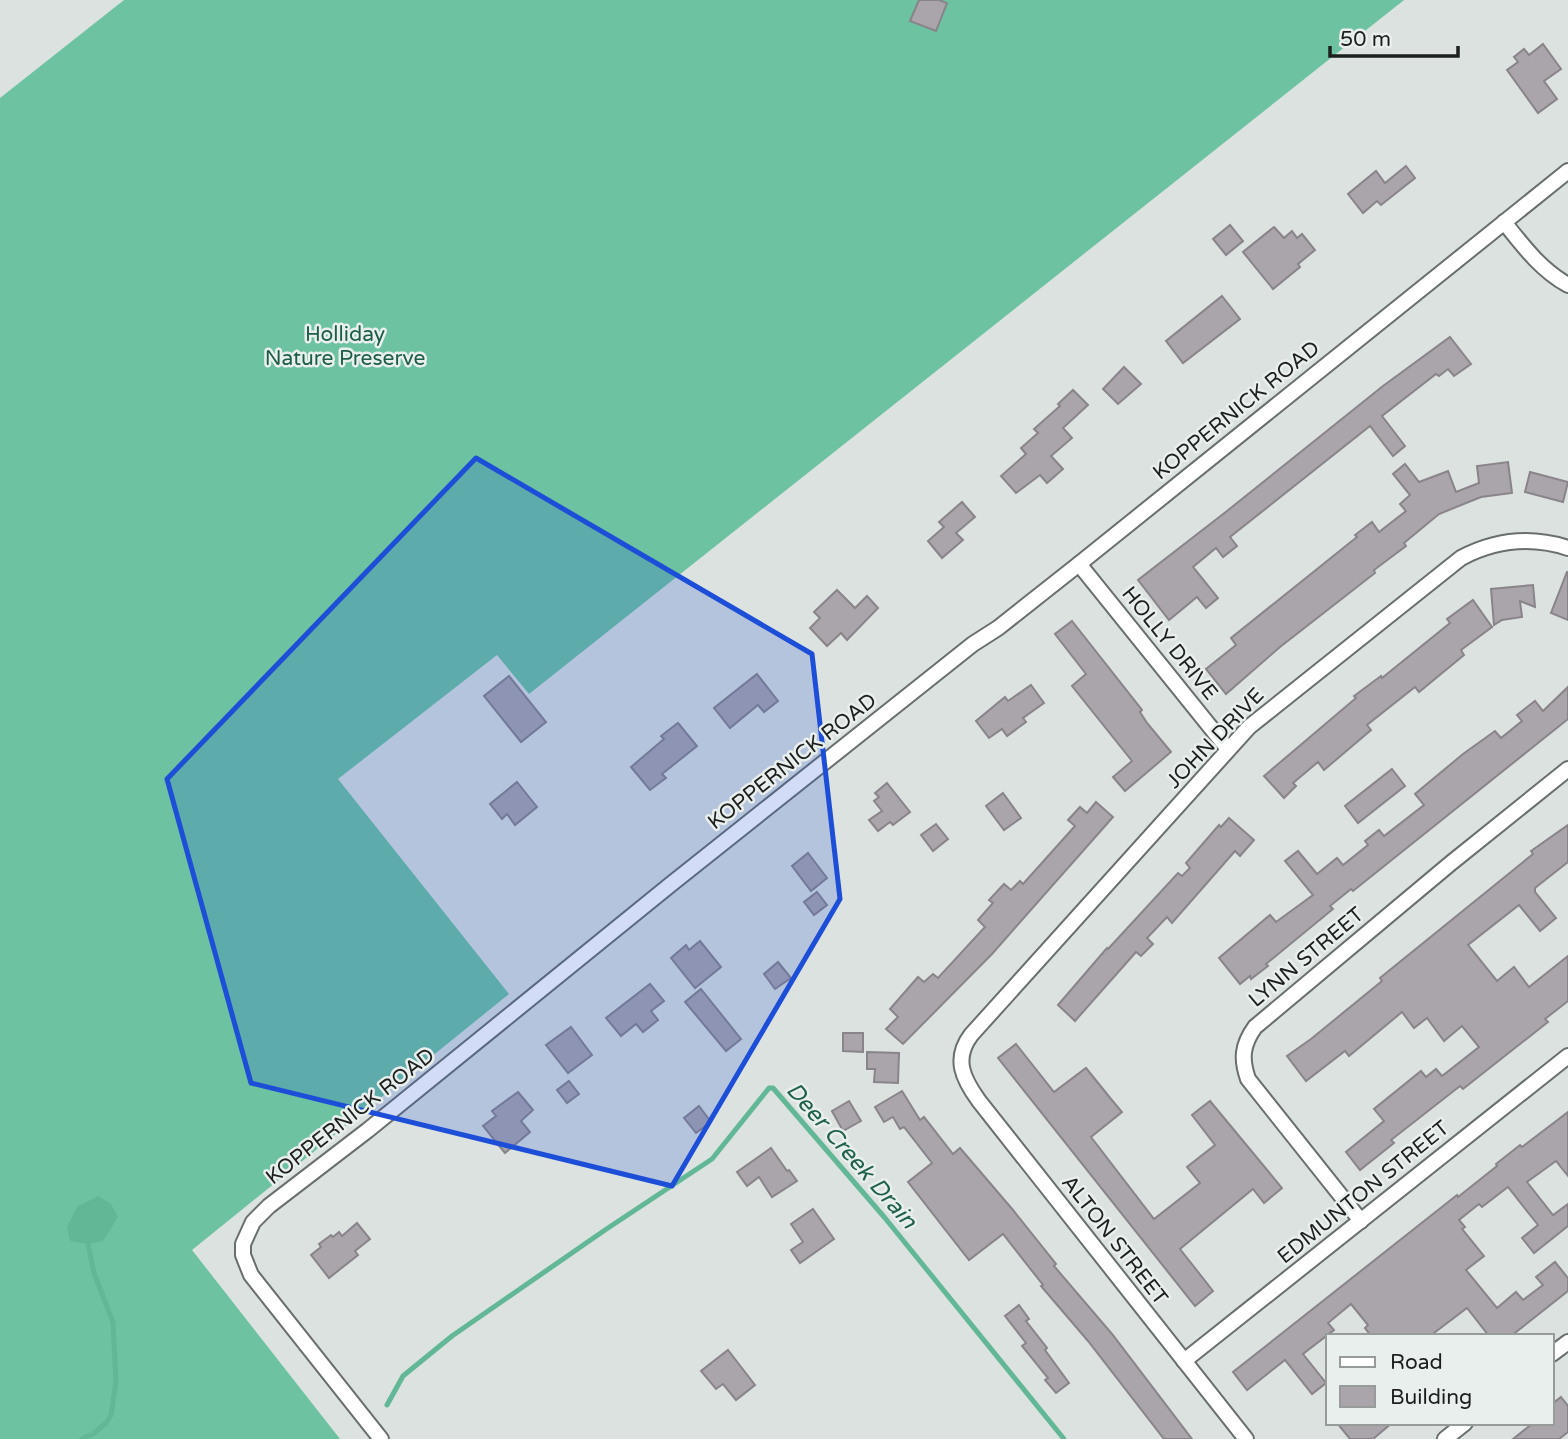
<svg xmlns="http://www.w3.org/2000/svg" width="1568" height="1439" font-family="'Varela Round',sans-serif">
	<style>
		.forest { fill: #6dc2a1 }
		.water { fill: #62b796 }
		.lines { fill: none; stroke-linecap: round; stroke-linejoin: round }
		.stream { stroke: #62b796; stroke-width: 5 }
		.building { fill: #aaa5aa; stroke: #898489; stroke-width: 2 }
		.street-casing { stroke: #696f6c; stroke-width: 18 }
		.street { stroke: #fff; stroke-width: 14 }
		.marked { fill: #1d4ed8; fill-opacity: 0.2; stroke: #1d4ed8; stroke-width: 5; stroke-linejoin: round }
		.labels { text-anchor: middle; stroke-width: 5; stroke-linejoin: round; paint-order: stroke }
		.park-label { font-size: 21px; fill: #1c5e48; stroke: #e9efec }
		.street-label { font-size: 21px; fill: #1d1f1e; stroke: #e9efec }
		.water-label { font-size: 23px; font-style: italic; fill: #1e6049; stroke: #e9efec }
	</style>
	<rect width="100%" height="100%" fill="#dbe2df"/>
	<!-- forest -->
	<polygon class="forest" points="124,0 1404,0 529,694 497,655 338,779 509,994 192,1250 340,1439 0,1439 0,98"/>
	<!-- water -->
	<polygon class="water" points="98,1196 111,1204 118,1217 103,1241 88,1244 70,1241 67,1227 77,1207"/>
	<g class="lines">
		<!-- stream -->
		<g class="stream">
			<polyline points="387,1405 403,1376 452,1336 605,1230 712,1159 769,1088 773,1088 885,1218 1064,1439"/>
			<polyline points="82,1439 93,1434 106,1423 111,1415 116,1382 113,1322 94,1273 88,1244"/>
		</g>
	</g>
	<!-- building -->
	<g class="building">
		<polygon points="919,0 939,0 947,3 936,31 910,21"/>
		<polygon points="1543,44 1561,69 1544,81 1557,99 1538,113 1507,70 1518,62 1514,57 1524,49 1529,55"/>
		<polygon points="1406,166 1415,178 1381,205 1377,201 1363,213 1348,194 1376,171 1385,183"/>
		<polygon points="1230,225 1243,241 1226,255 1213,239"/>
		<polygon points="1274,227 1284,238 1292,231 1297,238 1302,234 1315,250 1298,264 1300,267 1273,289 1243,252"/>
		<polygon points="1222,296 1240,319 1183,363 1166,341"/>
		<polygon points="1450,337 1471,364 1454,376 1448,369 1439,376 1436,374 1382,416 1405,446 1393,456 1370,426 1230,537 1237,546 1223,557 1216,548 1193,567 1218,598 1206,608 1197,597 1169,620 1138,580 1227,511 1383,386"/>
		<polygon points="1124,367 1141,384 1118,404 1103,389"/>
		<polygon points="1073,390 1088,405 1063,428 1072,438 1051,456 1063,469 1047,483 1040,475 1016,493 1001,476 1026,454 1021,448 1038,433 1034,429 1060,406 1058,404"/>
		<polygon points="1508,462 1512,493 1481,497 1439,514 1404,543 1406,546 1374,570 1375,573 1280,647 1226,694 1206,669 1236,645 1231,638 1357,537 1355,535 1372,522 1379,532 1406,511 1400,504 1410,495 1393,474 1405,464 1419,482 1448,471 1456,492 1479,483 1477,466"/>
		<polygon points="1530,472 1568,482 1563,502 1525,492"/>
		<polygon points="962,502 975,517 956,533 963,540 942,558 928,541 944,527 939,522"/>
		<polygon points="1567,572 1568,572 1568,620 1551,613"/>
		<polygon points="1533,585 1535,607 1520,601 1522,617 1502,620 1494,625 1491,589"/>
		<polygon points="837,590 855,608 867,596 878,608 847,640 841,633 827,646 810,628 820,618 814,612"/>
		<polygon points="1473,600 1492,627 1461,650 1464,655 1419,692 1415,687 1367,725 1371,730 1324,770 1318,762 1293,783 1296,786 1284,798 1264,776 1356,698 1354,696 1381,676 1382,678 1450,623 1447,619"/>
		<polygon points="1072,621 1142,710 1140,712 1147,723 1171,752 1125,791 1113,777 1132,761 1072,686 1086,674 1055,634"/>
		<polygon points="757,674 778,701 764,712 758,705 730,728 714,708"/>
		<polygon points="509,676 546,722 521,742 484,696"/>
		<polygon points="1031,685 1044,703 1023,718 1026,722 1007,736 1002,729 989,738 976,721 1005,697 1008,701"/>
		<polygon points="1568,687 1568,719 1353,891 1351,889 1330,906 1333,909 1266,964 1268,966 1251,979 1250,976 1240,984 1219,958 1270,915 1276,922 1313,895 1285,861 1298,851 1317,874 1337,858 1343,865 1368,845 1365,841 1379,830 1384,836 1424,805 1415,794 1463,754 1495,731 1501,738 1522,721 1517,715 1535,701 1543,711"/>
		<polygon points="678,723 697,746 662,774 666,778 650,790 631,767 664,739 661,736"/>
		<polygon points="1392,769 1405,786 1358,823 1345,806"/>
		<polygon points="517,782 537,807 515,825 507,814 502,819 490,804"/>
		<polygon points="887,783 910,812 893,825 890,822 878,831 869,820 882,811 874,801 879,797 875,793"/>
		<polygon points="1003,793 1021,818 1004,830 986,806"/>
		<polygon points="1096,802 1113,817 992,954 903,1044 886,1029 898,1017 890,1009 918,977 924,982 933,974 938,978 985,927 978,920 993,903 989,900 1004,884 1011,890 1020,881 1023,884 1075,826 1068,820 1080,807 1087,813"/>
		<polygon points="1229,818 1254,840 1240,856 1235,851 1172,923 1167,917 1147,938 1153,944 1141,956 1136,952 1075,1021 1058,1005 1107,948 1108,949 1178,873 1182,876 1190,868 1186,863 1219,825 1221,827"/>
		<polygon points="936,824 948,839 933,851 921,835"/>
		<polygon points="1568,825 1568,862 1535,888 1535,892 1556,918 1540,931 1519,905 1468,945 1497,981 1514,967 1529,987 1568,956 1568,1001 1545,1019 1548,1022 1463,1089 1460,1086 1391,1140 1394,1143 1360,1170 1346,1152 1384,1121 1374,1109 1421,1071 1426,1077 1436,1069 1442,1076 1479,1047 1462,1026 1444,1041 1427,1018 1414,1028 1402,1012 1349,1056 1345,1051 1306,1081 1287,1056 1311,1039 1382,981 1380,978 1533,854 1531,851"/>
		<polygon points="808,853 827,878 811,891 792,866"/>
		<polygon points="817,892 827,905 814,915 804,902"/>
		<polygon points="700,941 721,967 695,988 671,958 686,945 689,950"/>
		<polygon points="778,962 791,978 775,989 764,974"/>
		<polygon points="650,984 664,1001 651,1011 658,1020 643,1032 636,1024 621,1036 606,1018"/>
		<polygon points="701,989 741,1039 726,1051 685,1002"/>
		<polygon points="571,1027 592,1055 568,1073 546,1045"/>
		<polygon points="843,1033 863,1033 863,1052 843,1051"/>
		<polygon points="1016,1044 1054,1092 1086,1068 1111,1099 1122,1112 1091,1137 1154,1219 1200,1183 1187,1167 1215,1145 1192,1115 1210,1101 1282,1188 1264,1203 1253,1189 1180,1249 1213,1291 1195,1306 998,1058"/>
		<polygon points="867,1052 899,1053 898,1083 874,1082 875,1069 867,1069"/>
		<polygon points="569,1081 579,1094 567,1103 557,1090"/>
		<polygon points="902,1091 920,1120 924,1117 953,1154 960,1148 1013,1210 1056,1264 1054,1266 1112,1334 1192,1439 1164,1439 1088,1341 1041,1286 1043,1285 1003,1234 969,1260 908,1182 932,1163 904,1127 900,1129 893,1117 884,1122 875,1107"/>
		<polygon points="518,1092 533,1110 521,1121 530,1132 505,1153 483,1126 496,1116 492,1111"/>
		<polygon points="849,1101 861,1121 843,1131 832,1111"/>
		<polygon points="699,1106 711,1122 696,1133 684,1118"/>
		<polygon points="1568,1112 1568,1176 1556,1161 1527,1182 1553,1215 1568,1204 1568,1226 1534,1253 1522,1238 1538,1225 1508,1187 1482,1207 1479,1204 1459,1220 1465,1227 1462,1229 1484,1256 1466,1270 1497,1308 1516,1292 1523,1300 1543,1285 1536,1277 1555,1262 1568,1278 1568,1291 1511,1336 1489,1336 1467,1308 1430,1336 1371,1336 1365,1328 1368,1325 1351,1304 1328,1323 1334,1330 1303,1354 1326,1383 1312,1394 1285,1360 1247,1390 1233,1372 1457,1195 1458,1197 1497,1166 1496,1164 1520,1145 1522,1147"/>
		<polygon points="771,1148 787,1171 789,1170 797,1181 772,1197 759,1177 747,1186 737,1172"/>
		<polygon points="813,1209 834,1239 800,1263 791,1250 803,1242 791,1224"/>
		<polygon points="357,1223 370,1239 355,1251 358,1255 329,1278 311,1255 321,1247 319,1244 331,1235 333,1237 339,1232 342,1236"/>
		<polygon points="1019,1305 1029,1319 1026,1321 1047,1348 1045,1350 1069,1383 1056,1393 1045,1380 1048,1378 1022,1346 1026,1343 1005,1316"/>
		<polygon points="728,1350 755,1385 736,1400 723,1384 716,1389 701,1371"/>
		<polygon points="1561,1397 1568,1406 1568,1432 1559,1439 1513,1439 1533,1423 1552,1423 1552,1404"/>
		<polygon points="1337,1423 1392,1423 1373,1439 1350,1439"/>
	</g>
	<g class="lines">
		<!-- street casing -->
		<g class="street-casing">
			<g id="street">
				<path d="M1504,222C1523,246 1541,270 1568,285"/>
				<polyline points="1079,564 1228,749"/>
				<path d="M1361,1221L1248,1079C1241,1059 1242,1045 1255,1027L1451,863L1568,769"/>
				<polyline points="1552,1354 1568,1342"/>
				<polyline points="1184,1361 1568,1056"/>
				<polyline points="381,1439 251,1275 243,1255 243,1244 253,1222 269,1206 368,1130 670,885 973,644 998,628 1079,564 1568,171"/>
				<path d="M1246,1439L979,1101C963,1079 953,1059 971,1035L1249,727L1461,558C1495,540 1531,536 1568,548"/>
				<polyline points="1445,1439 1465,1423"/>
			</g>
		</g>
		<!-- street -->
		<use href="#street" class="street"/>
	</g>
	<!-- marked area -->
	<path class="marked" d="M476,458L812,654L840,899L672,1186L251,1083L167,779Z"/>
	<g class="labels">
		<!-- park labels -->
		<g class="park-label">
			<text x="345" y="341">Holliday<tspan x="345" dy="24">Nature Preserve</tspan></text>
		</g>
		<!-- street labels -->
		<g class="street-label">
			<text transform="translate(1236 410) rotate(-39)" y="7">KOPPERNICK ROAD</text>
			<text transform="translate(1170 643) rotate(51)" y="7">HOLLY DRIVE</text>
			<text transform="translate(1215 738) rotate(-46)" y="7">JOHN DRIVE</text>
			<text transform="translate(792 761) rotate(-38)" y="7">KOPPERNICK ROAD</text>
			<text transform="translate(1306 957) rotate(-40)" y="7">LYNN STREET</text>
			<text transform="translate(350 1116) rotate(-38)" y="7">KOPPERNICK ROAD</text>
			<text transform="translate(1363 1192) rotate(-39)" y="7">EDMUNTON STREET</text>
			<text transform="translate(1115 1240) rotate(52)" y="7">ALTON STREET</text>
		</g>
		<!-- water labels -->
		<g class="water-label">
			<text transform="translate(852 1155) rotate(49)" y="8">Deer Creek Drain</text>
		</g>
	</g>
	<!-- legend -->
	<rect x="1326" y="1334" width="228" height="91" fill="#e9efec" stroke="#979c9a" stroke-width="2"/>
	<rect x="1340" y="1357" width="35" height="10" fill="#ffffff" stroke="#979c9a" stroke-width="2"/>
	<text x="1390" y="1369" font-size="21" fill="#1d1f1e">Road</text>
	<rect x="1340" y="1386" width="35" height="21" fill="#aaa5aa" stroke="#979c9a" stroke-width="2"/>
	<text x="1390" y="1404" font-size="21" fill="#1d1f1e">Building</text>
	<!-- scale -->
	<path d="M1330 46v10h128v-10" fill="none" stroke="#1d1f1e" stroke-width="3.5"/>
	<text x="1340" y="46" font-size="21" fill="#1d1f1e" stroke="#e9efec" stroke-width="5" paint-order="stroke">50 m</text>
</svg>
